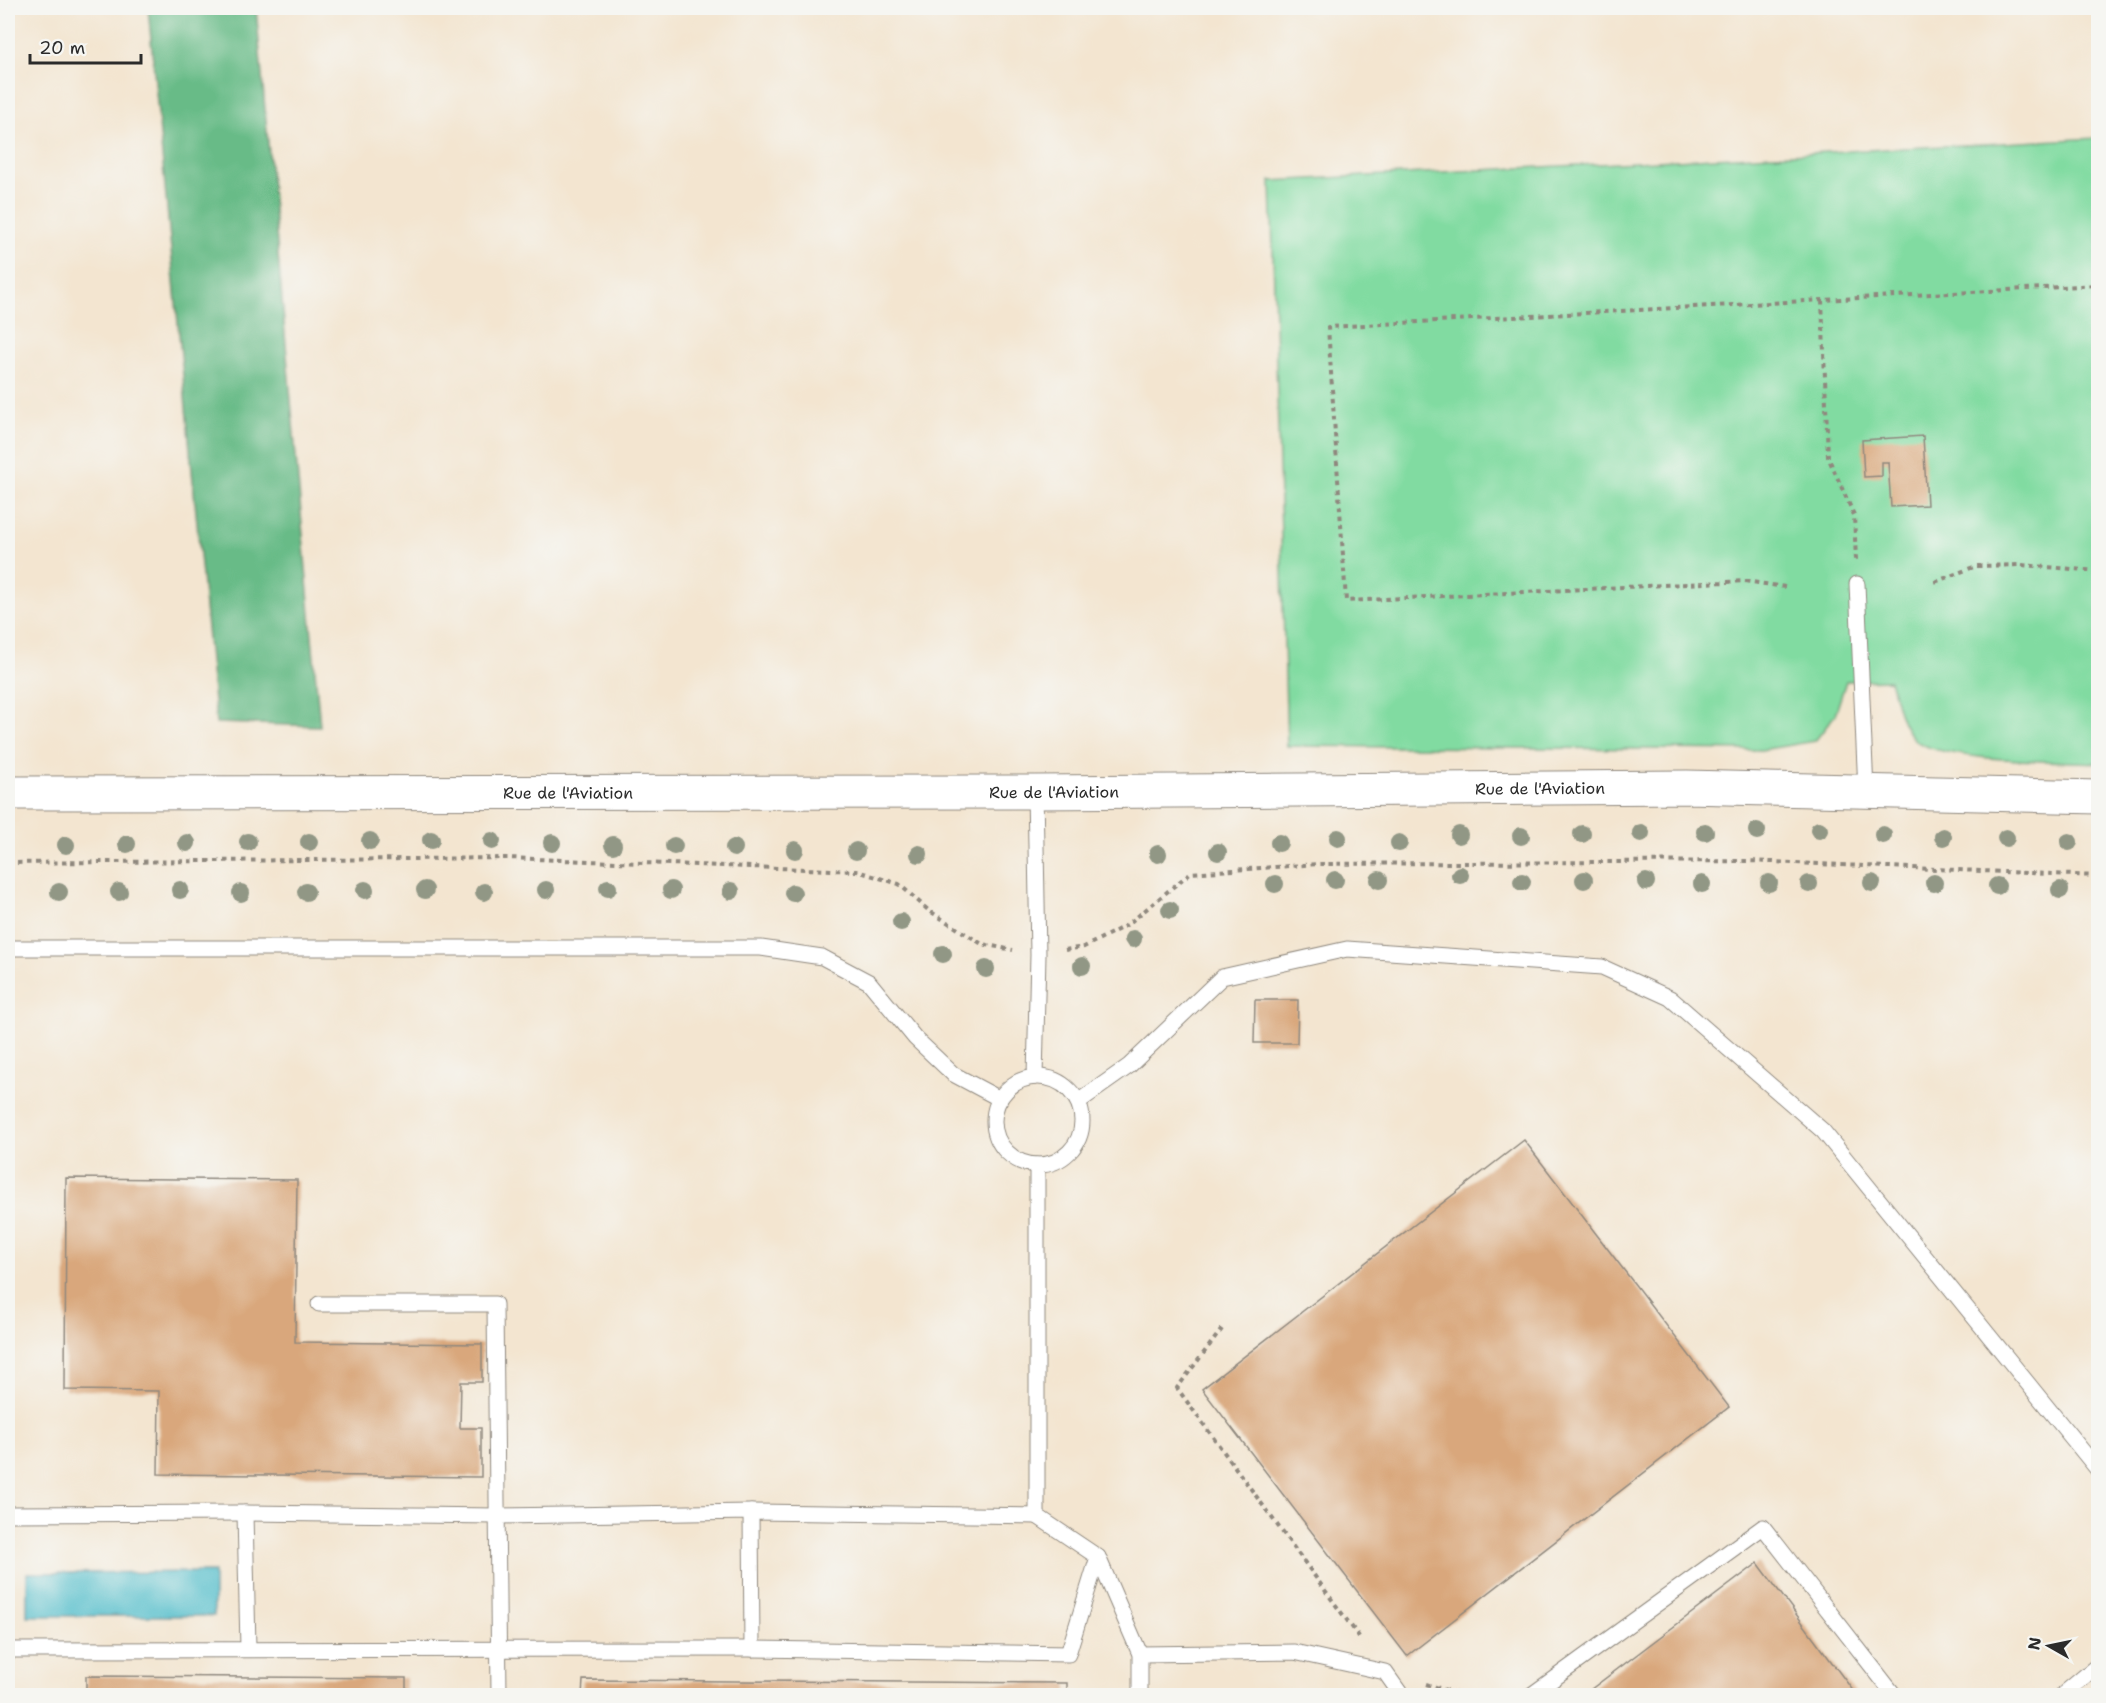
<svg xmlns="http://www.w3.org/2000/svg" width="2106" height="1703" font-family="'Shantell Sans',sans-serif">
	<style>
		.green { fill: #81dba1; stroke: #568366; stroke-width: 1.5 }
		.forest { fill: #68bb87; stroke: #4a7359; stroke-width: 1.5 }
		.water { fill: #51bdcb; stroke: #3e747b; stroke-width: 1.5 }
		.building { fill: #d9a77b }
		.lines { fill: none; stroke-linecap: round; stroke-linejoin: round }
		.service-casing { stroke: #8f887e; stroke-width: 17 }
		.tertiary-casing { stroke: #8f887e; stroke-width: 35 }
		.path { stroke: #8f887e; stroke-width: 4; stroke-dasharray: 4.5 4.5; stroke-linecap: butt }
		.service { stroke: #fff; stroke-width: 15 }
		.tertiary { stroke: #fff; stroke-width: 33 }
		.tree { fill: #919785 }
		.labels { text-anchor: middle; stroke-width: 5; stroke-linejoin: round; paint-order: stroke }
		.street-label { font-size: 16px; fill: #2b2b2b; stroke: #f6f6f2 }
	</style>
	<rect width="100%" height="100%" fill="#f6f6f2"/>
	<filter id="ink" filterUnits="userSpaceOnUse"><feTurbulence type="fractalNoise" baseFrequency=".0167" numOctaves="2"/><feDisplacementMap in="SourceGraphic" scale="12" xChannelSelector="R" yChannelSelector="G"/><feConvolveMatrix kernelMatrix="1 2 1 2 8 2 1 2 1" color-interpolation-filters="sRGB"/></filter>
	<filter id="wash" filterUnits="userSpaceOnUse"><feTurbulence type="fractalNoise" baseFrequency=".008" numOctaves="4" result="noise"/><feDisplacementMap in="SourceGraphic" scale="24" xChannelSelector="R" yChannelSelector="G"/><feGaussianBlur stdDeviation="1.35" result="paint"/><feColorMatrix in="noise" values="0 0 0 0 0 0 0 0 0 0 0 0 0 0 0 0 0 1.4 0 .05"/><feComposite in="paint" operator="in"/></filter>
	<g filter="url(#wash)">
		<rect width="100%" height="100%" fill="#f3e5d0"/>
		<!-- green -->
		<path class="green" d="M2098,138V763C2062,761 1937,762 1914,739C1899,724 1896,699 1890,680L1846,681L1835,715L1815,741L1761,750L1287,746L1271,181Z"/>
		<!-- forest -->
		<polygon class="forest" points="148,8 256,8 320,726 216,723"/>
		<!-- water -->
		<polygon class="water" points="214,1572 214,1616 27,1616 27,1573"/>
		<g id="blocks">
			<!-- building -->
			<g class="building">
				<polygon points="1923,436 1927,505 1891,507 1888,462 1882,462 1882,476 1864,477 1862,440"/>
				<polygon points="1255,1000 1298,1000 1297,1043 1254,1043"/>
				<polygon points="1524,1140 1729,1407 1407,1656 1202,1389"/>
				<polygon points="66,1178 297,1180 295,1342 482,1344 482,1382 461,1382 460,1428 481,1428 481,1477 158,1474 159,1391 65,1390"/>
				<polygon points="1758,1563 1857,1696 1582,1696"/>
				<polygon points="86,1676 406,1678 406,1696 86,1696"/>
				<polygon points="583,1680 1067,1683 1067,1696 582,1696"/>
			</g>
		</g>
	</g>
	<g filter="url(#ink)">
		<use href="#blocks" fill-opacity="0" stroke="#8f887e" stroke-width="1.5"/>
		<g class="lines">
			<!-- service casing -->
			<g class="service-casing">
				<g id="service">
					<polyline points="1857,584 1866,791"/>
					<polyline points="8,948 761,948 822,957 869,982 915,1038 953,1074 1000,1099"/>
					<polyline points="1035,1077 1038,955 1035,792"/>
					<circle cx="1038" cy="1121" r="44"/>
					<polyline points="1078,1102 1129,1066 1222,977 1347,949 1602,967 1670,998 1823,1131 2098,1470"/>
					<polyline points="1037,1165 1037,1516 1098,1557 1140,1654 1140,1696"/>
					<polyline points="319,1304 495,1304 499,1696"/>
					<polyline points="751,1512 752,1649"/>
					<polyline points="245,1513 248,1648"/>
					<polyline points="8,1514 245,1513 496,1516 751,1512 1037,1516"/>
					<polyline points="8,1650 752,1649 1068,1654 1098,1557"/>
					<polyline points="1140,1654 1294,1652 1385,1672 1402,1696"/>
					<polyline points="1530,1696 1763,1527 1895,1696"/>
					<polyline points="2061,1696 2098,1665"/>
				</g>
			</g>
			<!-- tertiary casing -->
			<g class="tertiary-casing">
				<g id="tertiary">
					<path id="s1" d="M8,793L1035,792L1687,787L2098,797"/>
				</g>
			</g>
			<!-- path -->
			<g class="path">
				<polyline points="1822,300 1828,457 1854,515 1856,560"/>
				<polyline points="1935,582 1976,566 2021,565 2098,571"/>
				<polyline points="1785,587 1745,581 1346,601 1328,327 2098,285"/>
				<polyline points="8,863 508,858 857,871 899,884 928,910 982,944 1013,950"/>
				<polyline points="1065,950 1084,947 1127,925 1190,873 1318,864 1748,861 2098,876"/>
				<polyline points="1222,1329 1177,1388 1360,1638"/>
				<polyline points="1426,1684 1466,1696"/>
			</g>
			<!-- service -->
			<use href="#service" class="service"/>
			<!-- tertiary -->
			<use href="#tertiary" class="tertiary"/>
		</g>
		<!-- trees -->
		<g class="tree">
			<circle cx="1819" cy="830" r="9"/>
			<circle cx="1757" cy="831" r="9"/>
			<circle cx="1705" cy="832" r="9"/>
			<circle cx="1641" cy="833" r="9"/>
			<circle cx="1582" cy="834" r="9"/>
			<circle cx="1459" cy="835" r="9"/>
			<circle cx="1883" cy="835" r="9"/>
			<circle cx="1521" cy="836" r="9"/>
			<circle cx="1943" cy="837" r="9"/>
			<circle cx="1338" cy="838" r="9"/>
			<circle cx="2006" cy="838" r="9"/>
			<circle cx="431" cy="840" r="9"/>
			<circle cx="370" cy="841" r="9"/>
			<circle cx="492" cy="841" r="9"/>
			<circle cx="248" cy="842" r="9"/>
			<circle cx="309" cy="842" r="9"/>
			<circle cx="2069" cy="842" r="9"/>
			<circle cx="187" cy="843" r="9"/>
			<circle cx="552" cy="843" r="9"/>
			<circle cx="1279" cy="843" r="9"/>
			<circle cx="1399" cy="843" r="9"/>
			<circle cx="127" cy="844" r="9"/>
			<circle cx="66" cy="845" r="9"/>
			<circle cx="613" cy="845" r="9"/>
			<circle cx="674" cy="846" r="9"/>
			<circle cx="734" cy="848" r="9"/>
			<circle cx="795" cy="850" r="9"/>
			<circle cx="856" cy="851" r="9"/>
			<circle cx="1218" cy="852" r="9"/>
			<circle cx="919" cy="854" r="9"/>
			<circle cx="1158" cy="854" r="9"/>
			<circle cx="1460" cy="875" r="9"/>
			<circle cx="1335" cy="880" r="9"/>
			<circle cx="1379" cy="880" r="9"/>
			<circle cx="1584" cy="880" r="9"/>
			<circle cx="1522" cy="882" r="9"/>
			<circle cx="1646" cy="882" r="9"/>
			<circle cx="1769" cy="883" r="9"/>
			<circle cx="1872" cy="883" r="9"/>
			<circle cx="1934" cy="883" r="9"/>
			<circle cx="1275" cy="884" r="9"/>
			<circle cx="1702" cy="884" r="9"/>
			<circle cx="1809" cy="884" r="9"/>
			<circle cx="1997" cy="886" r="9"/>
			<circle cx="608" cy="888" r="9"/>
			<circle cx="180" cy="890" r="9"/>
			<circle cx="365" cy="890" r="9"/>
			<circle cx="425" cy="890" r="9"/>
			<circle cx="546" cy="890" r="9"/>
			<circle cx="671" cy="890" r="9"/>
			<circle cx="2060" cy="890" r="9"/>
			<circle cx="731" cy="891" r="9"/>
			<circle cx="59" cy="892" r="9"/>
			<circle cx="119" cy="892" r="9"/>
			<circle cx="306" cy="892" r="9"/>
			<circle cx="484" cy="892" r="9"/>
			<circle cx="241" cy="893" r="9"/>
			<circle cx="793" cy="893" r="9"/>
			<circle cx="1170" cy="910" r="9"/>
			<circle cx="901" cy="922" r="9"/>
			<circle cx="1133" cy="939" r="9"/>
			<circle cx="943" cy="954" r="9"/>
			<circle cx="1082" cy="966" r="9"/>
			<circle cx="986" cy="969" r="9"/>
		</g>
	</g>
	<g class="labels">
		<!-- street labels -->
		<g class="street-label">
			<text dy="6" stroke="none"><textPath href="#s1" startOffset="1532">Rue de l'Aviation</textPath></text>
			<text dy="6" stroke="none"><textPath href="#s1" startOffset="560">Rue de l'Aviation</textPath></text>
			<text dy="6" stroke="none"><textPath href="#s1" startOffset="1046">Rue de l'Aviation</textPath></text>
		</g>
	</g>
	<!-- margin -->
	<rect width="2106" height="1703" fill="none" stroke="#f6f6f2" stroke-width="30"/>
	<!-- north arrow -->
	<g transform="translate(2049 1646) rotate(279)" stroke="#f6f6f2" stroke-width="4.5" paint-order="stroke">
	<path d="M0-4.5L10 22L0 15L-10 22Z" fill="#2b2b2b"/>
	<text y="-9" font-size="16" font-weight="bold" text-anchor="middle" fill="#2b2b2b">N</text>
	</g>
	<!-- scale -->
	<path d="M30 54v9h111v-9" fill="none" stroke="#2b2b2b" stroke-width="3"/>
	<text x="39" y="54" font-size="18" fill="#2b2b2b" stroke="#f6f6f2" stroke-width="4.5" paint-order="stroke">20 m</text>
</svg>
